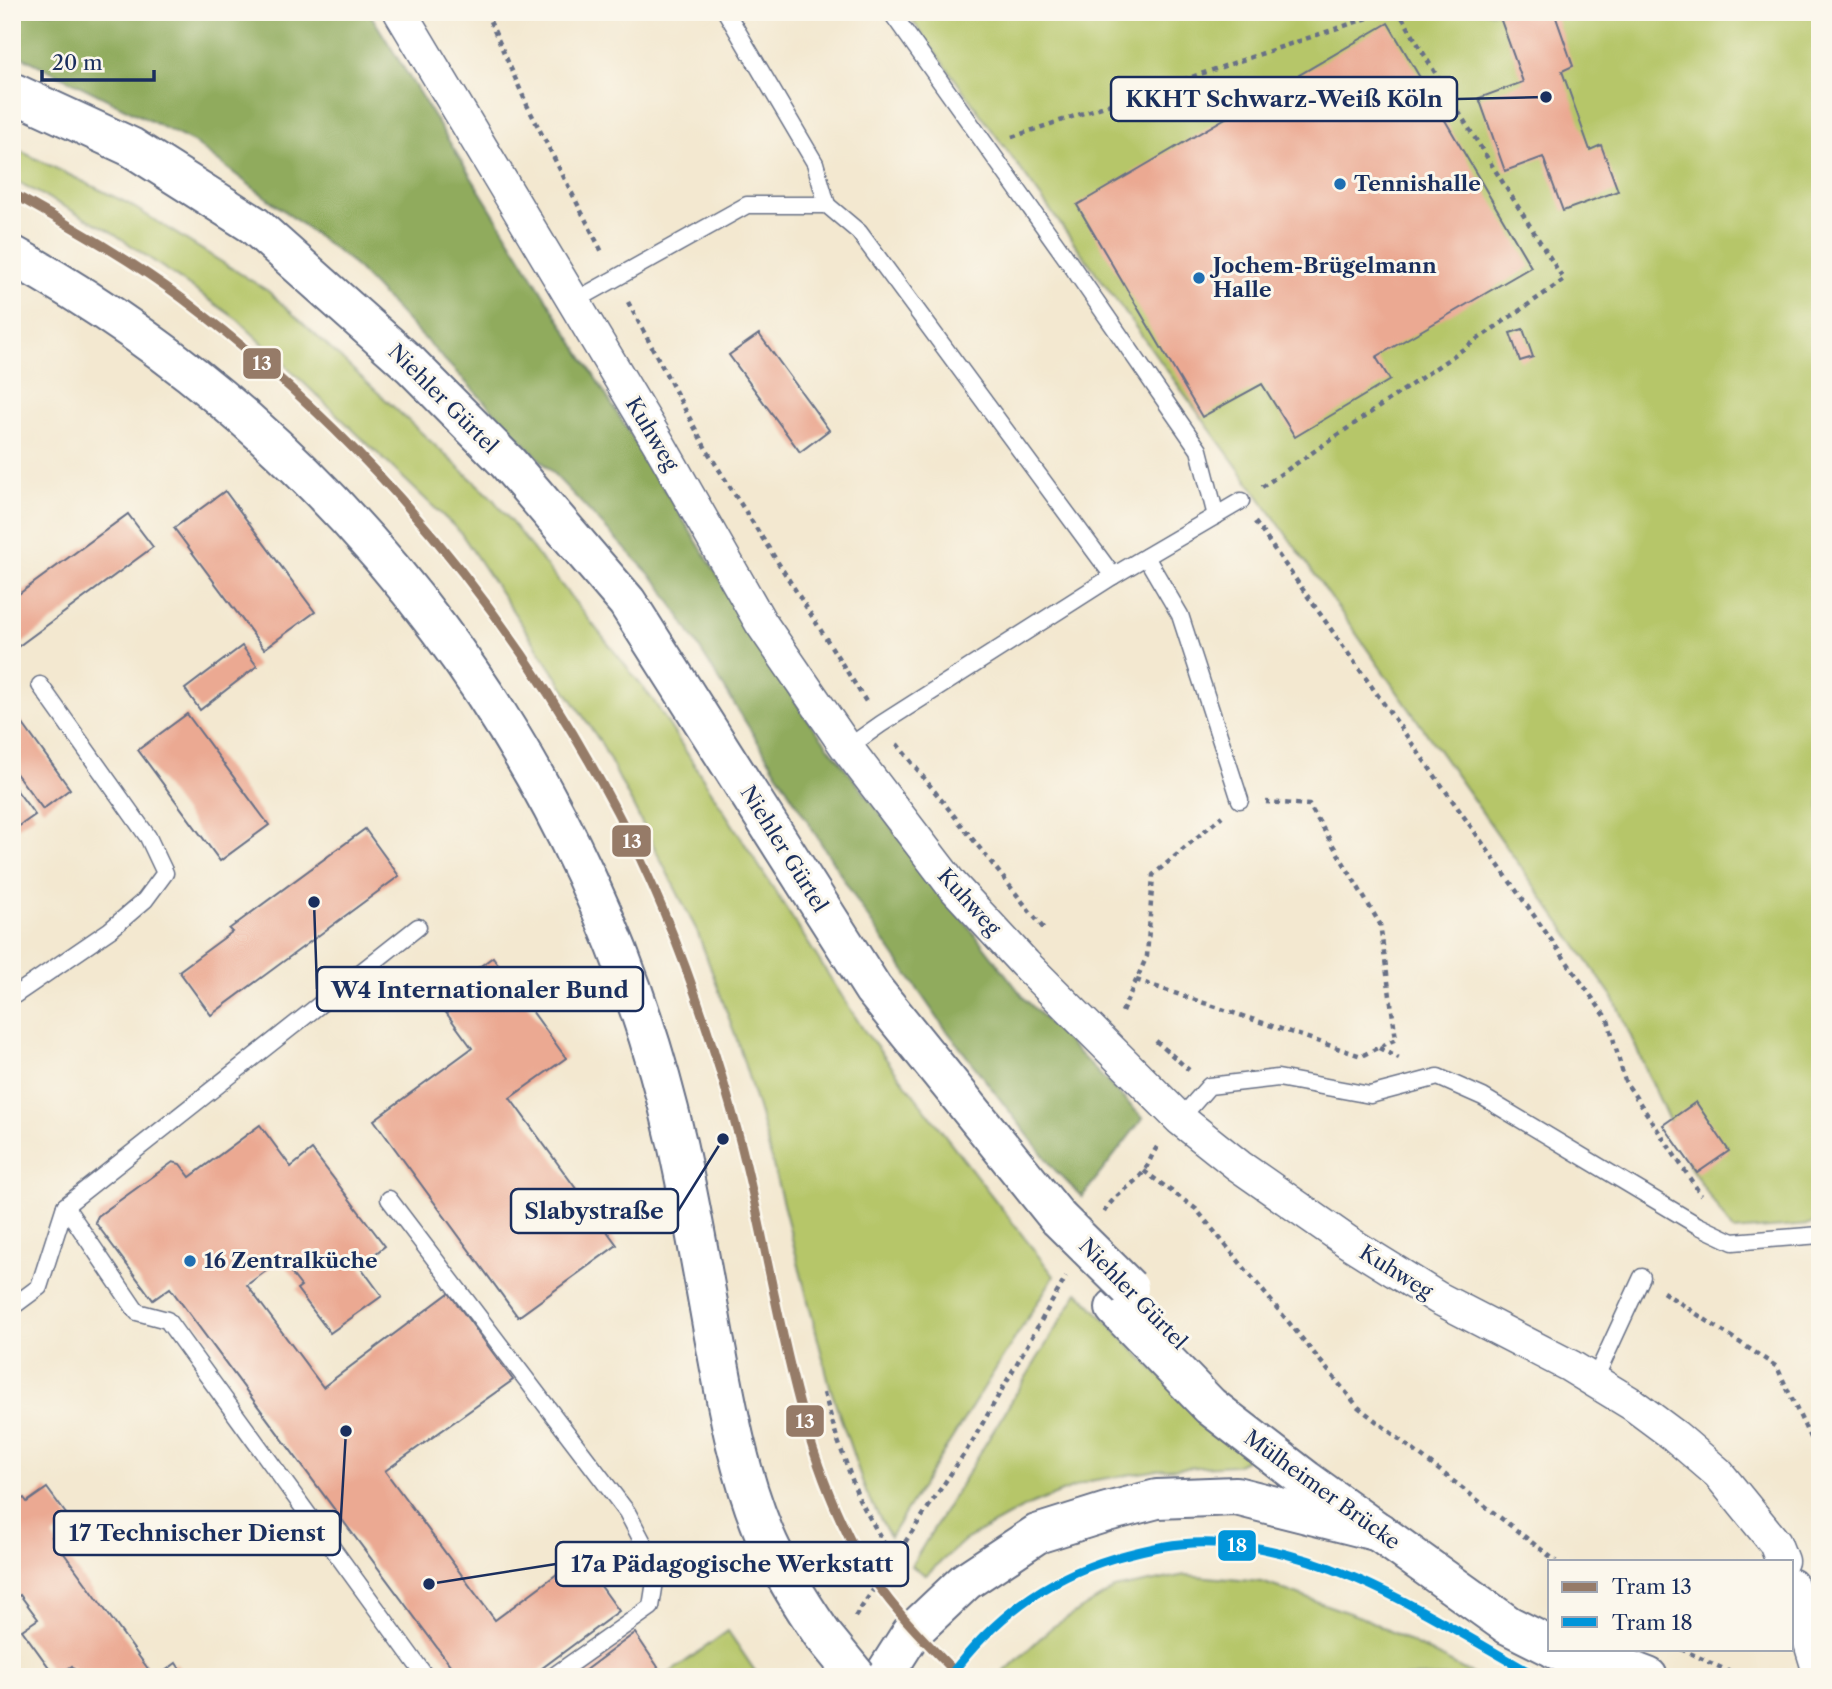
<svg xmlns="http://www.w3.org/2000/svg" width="1832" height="1689" font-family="'Libre Caslon Text',serif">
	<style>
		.green { fill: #b6c669; stroke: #687a64; stroke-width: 2 }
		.forest { fill: #90ab5d; stroke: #566d5e; stroke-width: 2 }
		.building { fill: #eba992 }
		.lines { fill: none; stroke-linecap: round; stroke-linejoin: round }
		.service-casing { stroke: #677086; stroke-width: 19 }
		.minor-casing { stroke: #677086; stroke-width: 35 }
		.secondary-casing { stroke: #677086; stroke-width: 42 }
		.primary-casing { stroke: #677086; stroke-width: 42 }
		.path { stroke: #677086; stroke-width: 4.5; stroke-dasharray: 5 5; stroke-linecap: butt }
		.service { stroke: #fff; stroke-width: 16 }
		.minor { stroke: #fff; stroke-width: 32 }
		.secondary { stroke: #fff; stroke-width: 38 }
		.primary { stroke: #fff; stroke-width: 38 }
		.secondary-bridge-casing { stroke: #677086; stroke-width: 42; stroke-linecap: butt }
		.primary-bridge-casing { stroke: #677086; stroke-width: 42; stroke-linecap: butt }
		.secondary-bridge { stroke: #fff; stroke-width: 38 }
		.primary-bridge { stroke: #fff; stroke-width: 38 }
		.tram-1-casing { stroke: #fbf7ec; stroke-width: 14 }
		.tram-2-casing { stroke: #fbf7ec; stroke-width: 14 }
		.tram-1 { stroke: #967b68; stroke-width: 9 }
		.tram-2 { stroke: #0095da; stroke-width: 9 }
		.poi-dot { fill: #1f6fb2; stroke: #fbf7ec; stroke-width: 2.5 }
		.labels { text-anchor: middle; stroke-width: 6; stroke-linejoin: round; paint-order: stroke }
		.poi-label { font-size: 21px; font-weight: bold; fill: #1b2f5e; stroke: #fbf7ec; text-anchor: start }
		.street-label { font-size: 21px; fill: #1b2f5e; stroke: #fbf7ec }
		.leader { fill: none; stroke: #1b2f5e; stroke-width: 2.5 }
		.callout-dot { fill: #1b2f5e; stroke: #fbf7ec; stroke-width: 2.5 }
		.callout { fill: #fbf7ec; stroke: #1b2f5e; stroke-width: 2.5 }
		.callout-label { font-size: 23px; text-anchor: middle; font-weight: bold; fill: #1b2f5e }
		.line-badge { stroke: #fbf7ec; stroke-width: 2.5 }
		.badge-label { font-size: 19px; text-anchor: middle; font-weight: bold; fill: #fff }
	</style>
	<rect width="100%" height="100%" fill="#fbf7ec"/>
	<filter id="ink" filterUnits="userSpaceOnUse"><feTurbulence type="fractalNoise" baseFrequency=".0143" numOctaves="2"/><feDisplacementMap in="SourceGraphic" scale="14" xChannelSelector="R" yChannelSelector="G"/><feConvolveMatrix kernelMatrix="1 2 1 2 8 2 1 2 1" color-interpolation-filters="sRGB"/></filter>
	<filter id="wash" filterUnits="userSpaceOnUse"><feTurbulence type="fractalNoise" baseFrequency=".00686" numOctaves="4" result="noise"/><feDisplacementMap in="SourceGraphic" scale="28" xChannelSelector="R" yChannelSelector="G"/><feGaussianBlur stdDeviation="1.57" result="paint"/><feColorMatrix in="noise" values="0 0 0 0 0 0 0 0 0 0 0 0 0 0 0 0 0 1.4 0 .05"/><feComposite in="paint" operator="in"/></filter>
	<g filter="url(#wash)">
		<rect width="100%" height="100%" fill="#f3e8d0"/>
		<!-- green -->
		<g class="green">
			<polygon points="906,12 1820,12 1820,1221 1809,1225 1733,1231 1690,1167 1614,999 1276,520"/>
			<polygon points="12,147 127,203 268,291 492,498 653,700 863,1029 1054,1276 890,1537 866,1492 831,1390 760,1115 737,1040 697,931 601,743 460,532 238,320 109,230 12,179"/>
			<polygon points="1078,1292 1160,1376 1249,1458 1236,1465 1165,1469 1089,1481 1025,1507 965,1540 926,1575 911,1566"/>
			<polygon points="1185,1575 1262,1582 1366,1619 1478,1677 999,1677 1051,1628 1114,1589"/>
			<polygon points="728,1631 759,1677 664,1677"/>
		</g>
		<!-- forest -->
		<polygon class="forest" points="12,12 369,12 804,715 1025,999 1143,1118 1082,1197 1055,1170 941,1023 866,915 660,585 350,261 193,142 12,52"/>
		<g id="blocks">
			<!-- building -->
			<g class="building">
				<polygon points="1498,12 1554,12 1573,66 1562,71 1590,150 1601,145 1618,191 1563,211 1543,157 1505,171 1479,98 1523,82"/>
				<polygon points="1388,23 1531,267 1376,357 1390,380 1295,437 1262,384 1202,417 1077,205"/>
				<polygon points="1523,329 1533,357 1520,361 1510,333"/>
				<polygon points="759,334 829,430 800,452 729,355"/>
				<polygon points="225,491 315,612 264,649 174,528"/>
				<polygon points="128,514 153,547 12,651 12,599"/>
				<polygon points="242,646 257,666 200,710 185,689"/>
				<polygon points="12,709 70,789 43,809 12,768"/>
				<polygon points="187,714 269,825 220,861 138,750"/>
				<polygon points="12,784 35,815 12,831"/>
				<polygon points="365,829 399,876 211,1015 179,971 232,932 229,929"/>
				<polygon points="493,957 566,1058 510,1098 617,1245 518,1317 374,1120 472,1048 436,999"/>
				<polygon points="1696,1102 1729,1151 1697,1173 1663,1125"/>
				<polygon points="260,1125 291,1167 312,1150 385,1246 360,1266 382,1296 330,1333 297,1289 301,1286 281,1260 247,1285 323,1387 449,1293 513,1380 385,1471 495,1620 580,1557 619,1611 530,1677 459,1677 170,1288 153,1300 95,1222 98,1216 173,1162 180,1164 190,1177"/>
				<polygon points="47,1488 72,1522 52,1537 154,1677 80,1677 72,1666 56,1677 22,1630 38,1619 20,1595 12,1601 12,1506 24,1498 27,1502"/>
				<polygon points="635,1633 662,1673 657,1677 576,1677"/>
				<polygon points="176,1663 185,1677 157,1677"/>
			</g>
		</g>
	</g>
	<g filter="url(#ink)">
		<use href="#blocks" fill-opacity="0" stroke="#677086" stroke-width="2"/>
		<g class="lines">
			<!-- service casing -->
			<g class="service-casing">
				<g id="service">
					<polyline points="726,12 815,163 827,205"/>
					<polyline points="891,12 1069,262 1199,450 1216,516"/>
					<polyline points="573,302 747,205 827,205 859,232 1113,576"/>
					<polyline points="1146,557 1180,615 1240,800"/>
					<polyline points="847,748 881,724 1113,576 1241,501"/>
					<polyline points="12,997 110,930 145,900 165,873 148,837 40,685"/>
					<polyline points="1180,1119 1209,1086 1278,1078 1370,1095 1438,1077 1483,1097 1697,1225 1733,1242 1820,1235"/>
					<polyline points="389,1199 627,1512 657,1569 651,1607 552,1677"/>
					<polyline points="65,1206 137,1312 167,1320 426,1677"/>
					<polyline points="12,1307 39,1287 65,1206 418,927"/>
					<polyline points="1594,1381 1642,1277"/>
				</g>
			</g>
			<!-- minor casing -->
			<g class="minor-casing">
				<g id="minor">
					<polyline points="400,12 659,444 761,623 847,748 951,884 1025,964 1180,1119 1239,1166 1348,1242 1438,1298 1570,1366 1632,1404 1675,1436 1718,1473 1775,1543 1782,1561"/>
					<polyline points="1792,1585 1798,1603 1820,1676"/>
				</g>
			</g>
			<!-- secondary casing -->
			<g class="secondary-casing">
				<g id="secondary">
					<path d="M12,255C348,440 592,770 677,1143C691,1205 702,1268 713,1331C726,1400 737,1468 764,1533C779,1569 800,1602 822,1634"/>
					<polyline points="883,1677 911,1633 966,1581 1037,1534 1107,1512 1157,1499 1236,1496 1379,1532"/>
				</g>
			</g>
			<!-- primary casing -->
			<g class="primary-casing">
				<g id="primary">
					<polyline points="12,92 131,147 254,225 411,365 508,463 627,602 873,989 1058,1218"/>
					<polyline points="1115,1308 1210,1406 1306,1480 1508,1625 1550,1646"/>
					<polyline points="1555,1649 1612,1677"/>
					<polyline points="1593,1649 1627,1669 1648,1677"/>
				</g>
			</g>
			<!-- path -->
			<g class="path">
				<polyline points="486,12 527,105 603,254"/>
				<polyline points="1012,137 1386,12"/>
				<polyline points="628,302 706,449 867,703"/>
				<polyline points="1262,487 1564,280 1453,103 1399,12"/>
				<polyline points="1255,522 1608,1020 1625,1081 1701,1195"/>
				<polyline points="897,744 1044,929"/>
				<polyline points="1136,980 1361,1056 1396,1039 1380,924 1309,805 1266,802"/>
				<polyline points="1122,1012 1147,956 1153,875 1222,816"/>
				<polyline points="1156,1041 1189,1070"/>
				<polyline points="1379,1048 1399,1058"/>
				<polyline points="1144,1171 1196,1209 1358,1407 1556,1561"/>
				<path d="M1104,1212C1115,1193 1134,1186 1145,1170C1150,1161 1153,1152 1159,1144"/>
				<polyline points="1663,1292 1777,1367 1820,1459"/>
				<polyline points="824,1393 837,1438 859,1499 894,1561"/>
				<polyline points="855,1617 972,1442 1066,1277"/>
				<polyline points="1681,1649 1741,1677"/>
			</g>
			<!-- service -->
			<use href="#service" class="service"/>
			<!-- minor -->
			<use href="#minor" class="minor"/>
			<!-- secondary -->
			<use href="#secondary" class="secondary"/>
			<!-- primary -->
			<use href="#primary" class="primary"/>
			<!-- secondary-bridge casing -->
			<g class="secondary-bridge-casing">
				<polyline id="secondary-bridge" points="822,1634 857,1677"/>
			</g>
			<!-- primary-bridge casing -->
			<g class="primary-bridge-casing">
				<polyline id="primary-bridge" points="1058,1218 1129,1288"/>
			</g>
			<!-- secondary-bridge -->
			<use href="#secondary-bridge" class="secondary-bridge"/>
			<!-- primary-bridge -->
			<use href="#primary-bridge" class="primary-bridge"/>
			<!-- tram-1 casing -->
			<g class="tram-1-casing">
				<path id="tram-1" d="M12,193C70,226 130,259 183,299C367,438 510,608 617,812C671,914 709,1026 739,1137C776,1275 789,1433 860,1558C887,1604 923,1639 960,1677"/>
			</g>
			<!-- tram-2 casing -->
			<g class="tram-2-casing">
				<path id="tram-2" d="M949,1677C993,1619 1044,1579 1114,1558C1146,1549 1179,1541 1213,1543C1332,1547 1437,1621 1538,1677"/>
			</g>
			<!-- tram-1 -->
			<use href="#tram-1" class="tram-1"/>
			<!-- tram-2 -->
			<use href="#tram-2" class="tram-2"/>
		</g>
	</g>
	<!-- markers -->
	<g class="poi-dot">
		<circle cx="1340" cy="184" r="7"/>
		<circle cx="1199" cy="278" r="7"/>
		<circle cx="190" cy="1261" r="7"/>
	</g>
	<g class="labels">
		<!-- poi labels -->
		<g class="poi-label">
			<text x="1354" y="191">Tennishalle</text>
			<text x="1213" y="273">Jochem-Brügelmann<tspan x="1213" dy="24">Halle</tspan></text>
			<text x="204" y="1268">16 Zentralküche</text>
		</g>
		<!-- street labels -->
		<g class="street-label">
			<text transform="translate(443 399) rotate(45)" y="7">Niehler Gürtel</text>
			<text transform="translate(652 434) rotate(59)" y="7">Kuhweg</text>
			<text transform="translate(784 849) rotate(58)" y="7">Niehler Gürtel</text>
			<text transform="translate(969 902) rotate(48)" y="7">Kuhweg</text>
			<text transform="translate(1396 1272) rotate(32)" y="7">Kuhweg</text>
			<text transform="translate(1133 1294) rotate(46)" y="7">Niehler Gürtel</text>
			<text transform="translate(1322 1490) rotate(36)" y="7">Mülheimer Brücke</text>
		</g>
	</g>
	<!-- callouts -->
	<path class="leader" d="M1546 97L1457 99M314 902L317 989M723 1139L678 1211M346 1431L340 1533M429 1584L556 1564"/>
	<g class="callout-dot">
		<circle cx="1546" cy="97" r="7"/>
		<circle cx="314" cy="902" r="7"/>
		<circle cx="723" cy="1139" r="7"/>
		<circle cx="346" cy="1431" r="7"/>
		<circle cx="429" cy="1584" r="7"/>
	</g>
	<g class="callout">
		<rect x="1111" y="77" width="346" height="44" rx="7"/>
		<rect x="317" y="967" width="326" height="44" rx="7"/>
		<rect x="511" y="1189" width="167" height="44" rx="7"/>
		<rect x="54" y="1511" width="286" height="44" rx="7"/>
		<rect x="556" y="1542" width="352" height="44" rx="7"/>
	</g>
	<g class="callout-label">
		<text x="1284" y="107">KKHT Schwarz-Weiß Köln</text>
		<text x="480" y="998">W4 Internationaler Bund</text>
		<text x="594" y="1219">Slabystraße</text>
		<text x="197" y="1541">17 Technischer Dienst</text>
		<text x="732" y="1572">17a Pädagogische Werkstatt</text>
	</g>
	<g class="line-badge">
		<rect x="242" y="347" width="40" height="33" rx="7" fill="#967b68"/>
		<rect x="611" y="824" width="41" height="34" rx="7" fill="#967b68"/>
		<rect x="785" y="1404" width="40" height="34" rx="7" fill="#967b68"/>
		<rect x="1217" y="1529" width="40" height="33" rx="7" fill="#0095da"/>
	</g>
	<g class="badge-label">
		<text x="262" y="370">13</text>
		<text x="632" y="848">13</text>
		<text x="805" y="1428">13</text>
		<text x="1237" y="1552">18</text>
	</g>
	<!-- margin -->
	<rect width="1832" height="1689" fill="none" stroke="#fbf7ec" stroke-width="42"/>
	<!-- legend -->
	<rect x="1548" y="1560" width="245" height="91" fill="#fbf7ec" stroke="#a1a7b3" stroke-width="2"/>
	<rect x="1562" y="1582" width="35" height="10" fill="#967b68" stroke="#a1a7b3" stroke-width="2"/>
	<text x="1612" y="1594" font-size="21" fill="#1b2f5e">Tram 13</text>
	<rect x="1562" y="1617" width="35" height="10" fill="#0095da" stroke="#a1a7b3" stroke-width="2"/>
	<text x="1612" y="1630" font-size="21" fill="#1b2f5e">Tram 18</text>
	<!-- scale -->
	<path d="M42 70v10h112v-10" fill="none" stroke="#1b2f5e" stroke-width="3.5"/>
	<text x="52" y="70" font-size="21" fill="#1b2f5e" stroke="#fbf7ec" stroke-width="5" paint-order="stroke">20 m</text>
</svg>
